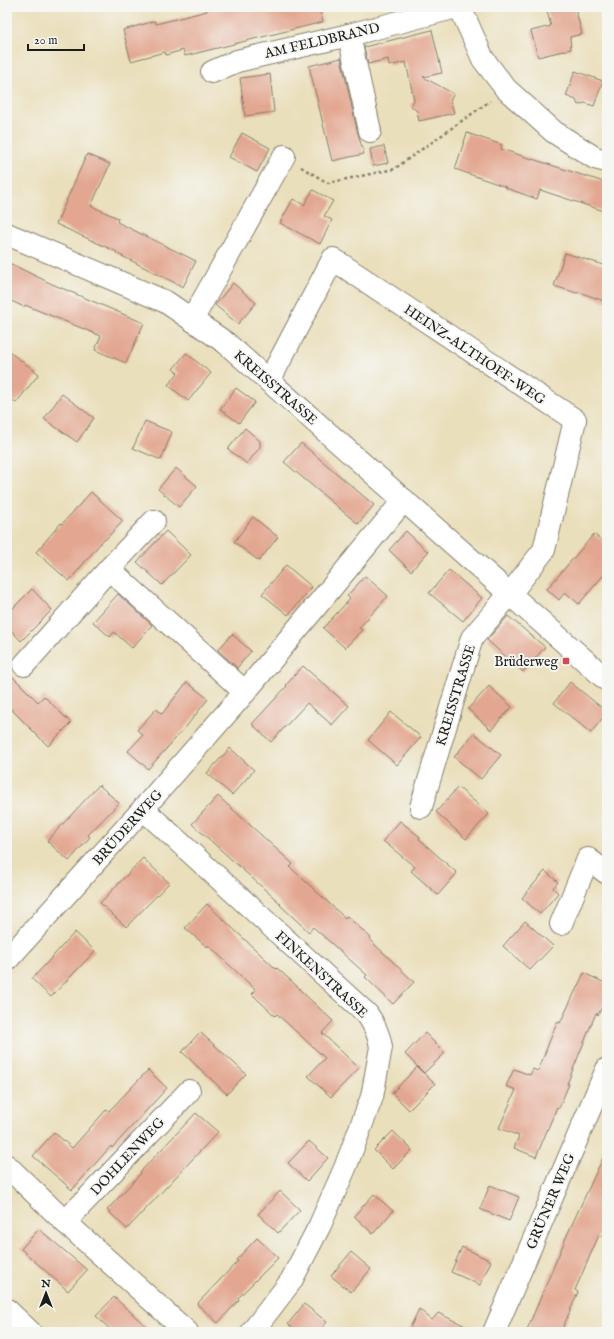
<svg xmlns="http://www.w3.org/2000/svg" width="614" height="1339" font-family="'IM FELL English',serif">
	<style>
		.building { fill: #e3a791 }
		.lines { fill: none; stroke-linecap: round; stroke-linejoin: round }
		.minor-casing { stroke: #837e6c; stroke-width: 24 }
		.path { stroke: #837e6c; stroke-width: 2.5; stroke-dasharray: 3 3; stroke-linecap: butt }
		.minor { stroke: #fff; stroke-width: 22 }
		.poi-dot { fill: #d1495b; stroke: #f6f6f2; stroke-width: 1.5 }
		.labels { text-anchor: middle; stroke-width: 4; stroke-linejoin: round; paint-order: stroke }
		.street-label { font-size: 14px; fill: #1c1c1c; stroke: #f6f6f2 }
		.poi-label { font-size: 14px; fill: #1c1c1c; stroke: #f6f6f2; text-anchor: end }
	</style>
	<rect width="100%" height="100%" fill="#f6f6f2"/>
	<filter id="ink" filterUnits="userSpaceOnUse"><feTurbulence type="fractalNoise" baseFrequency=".025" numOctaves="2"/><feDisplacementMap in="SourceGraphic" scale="8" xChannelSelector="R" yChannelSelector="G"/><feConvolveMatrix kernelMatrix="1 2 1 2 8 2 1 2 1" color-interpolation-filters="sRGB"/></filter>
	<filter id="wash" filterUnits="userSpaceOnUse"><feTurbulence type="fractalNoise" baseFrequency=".012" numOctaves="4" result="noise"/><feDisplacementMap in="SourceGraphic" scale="16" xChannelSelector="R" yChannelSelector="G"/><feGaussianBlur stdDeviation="0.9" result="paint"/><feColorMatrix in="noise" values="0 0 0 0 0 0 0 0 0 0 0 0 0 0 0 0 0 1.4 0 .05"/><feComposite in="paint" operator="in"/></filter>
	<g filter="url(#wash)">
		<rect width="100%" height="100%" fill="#eadfbb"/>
		<g id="blocks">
			<!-- building -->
			<g class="building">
				<polygon points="206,7 319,7 323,22 185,56 183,50 166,55 165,52 131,61 123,30 155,21 156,24 207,11"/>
				<polygon points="546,7 575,7 582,34 570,37 571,49 538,57 531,31 551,26"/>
				<polygon points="432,30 442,73 423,77 454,94 450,100 454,113 419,121 417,111 411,106 414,100 406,62 389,66 388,59 368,64 364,47"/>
				<polygon points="341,58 358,134 364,154 332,161 309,66"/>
				<polygon points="575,71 603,81 594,106 585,103 578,105 576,100 566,96"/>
				<polygon points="270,74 274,112 245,116 240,78"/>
				<polygon points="242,133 270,148 257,172 229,157"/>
				<polygon points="467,133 502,145 501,149 607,183 607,212 540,190 537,199 506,188 506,187 455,169"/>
				<polygon points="384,146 388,163 373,166 370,149"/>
				<polygon points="87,154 110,164 91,206 118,218 117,222 196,261 183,287 116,253 117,252 56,224"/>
				<polygon points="313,190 333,201 324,216 332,220 320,244 280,223 293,199 304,205"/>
				<polygon points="565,253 607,266 607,302 579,292 577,293 554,286"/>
				<polygon points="7,262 52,284 144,323 126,363 95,350 101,336 25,305 24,307 7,299"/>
				<polygon points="233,283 256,303 238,324 215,305"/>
				<polygon points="7,350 39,374 16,403 7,396"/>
				<polygon points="186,353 211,373 188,401 168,385 178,373 173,369"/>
				<polygon points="236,388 255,402 239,423 220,409"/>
				<polygon points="62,394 94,418 77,442 44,419"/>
				<polygon points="145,421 172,432 161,460 133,448"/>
				<polygon points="245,428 260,441 260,447 247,464 228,449"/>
				<polygon points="301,443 374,505 358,524 284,462"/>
				<polygon points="176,468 197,486 179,507 158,489"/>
				<polygon points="91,492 123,521 105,540 104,539 69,581 36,552 61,523 62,524"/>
				<polygon points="253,517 278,537 259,561 234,542"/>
				<polygon points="166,531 191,555 162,585 137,562"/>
				<polygon points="406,531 428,552 411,571 389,550"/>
				<polygon points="594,534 607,545 607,571 579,604 565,592 559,600 547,589"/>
				<polygon points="286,565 312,587 288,615 262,594"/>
				<polygon points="449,570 482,598 463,621 429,593"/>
				<polygon points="365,576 388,596 359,628 362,630 345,648 323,628 350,599 347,596"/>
				<polygon points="32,589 52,610 21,641 7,626 7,614"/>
				<polygon points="118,594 152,625 132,648 114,632 110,637 93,622"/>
				<polygon points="508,616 545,647 523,672 487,640"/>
				<polygon points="232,634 251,651 237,668 218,650"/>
				<polygon points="303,666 349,706 332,725 307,703 271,742 252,724 287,686 286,685"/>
				<polygon points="7,671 38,702 44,696 71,723 48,746 7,705"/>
				<polygon points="187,682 208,699 185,728 148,769 128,751 143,735 137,730 156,709 162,714"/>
				<polygon points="570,682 607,712 591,733 554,703"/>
				<polygon points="489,686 512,707 491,730 468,709"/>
				<polygon points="391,712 421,737 397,765 368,740"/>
				<polygon points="474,733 501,755 481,779 454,757"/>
				<polygon points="230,748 254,770 232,795 207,773"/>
				<polygon points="99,785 119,803 88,835 90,837 69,861 47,841"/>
				<polygon points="458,787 489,814 466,839 436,812"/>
				<polygon points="218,796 293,864 290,867 345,918 347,916 371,938 370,940 414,982 393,1004 365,977 367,975 313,927 309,932 280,905 281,904 192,824"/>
				<polygon points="400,821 420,837 419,839 457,873 438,895 411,871 415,867 383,841"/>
				<polygon points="143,858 169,883 126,927 100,903"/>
				<polygon points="545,871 558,882 553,888 558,893 540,914 522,898"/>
				<polygon points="207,904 276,969 277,968 300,989 300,990 333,1021 322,1033 359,1068 331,1097 308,1076 325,1058 277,1014 275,1016 252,994 256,990 208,945 207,947 185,928"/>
				<polygon points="525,921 553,946 530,970 503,946"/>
				<polygon points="75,932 95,951 51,997 32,979"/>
				<polygon points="584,973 607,984 607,997 598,1015 596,1013 567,1084 569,1084 559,1108 557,1107 536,1157 514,1148 519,1136 499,1128 516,1090 506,1086 514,1069 530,1075 533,1069 538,1071 557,1022 560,1023"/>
				<polygon points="200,1032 246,1074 227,1094 182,1052"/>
				<polygon points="425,1033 445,1053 424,1073 405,1054"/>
				<polygon points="417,1067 435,1084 409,1110 392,1093"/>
				<polygon points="148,1070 167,1088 112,1148 111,1146 72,1190 33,1156 54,1132 72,1148 107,1109 109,1111"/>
				<polygon points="196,1113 218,1132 127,1229 107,1210 141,1173 140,1172"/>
				<polygon points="393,1131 412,1150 393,1169 374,1150"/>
				<polygon points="309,1141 328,1158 307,1181 288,1163"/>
				<polygon points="607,1149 607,1229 603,1237 599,1235 575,1290 578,1292 561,1332 526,1332 568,1233"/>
				<polygon points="490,1185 519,1197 509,1221 480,1209"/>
				<polygon points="280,1191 300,1210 278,1233 258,1214"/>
				<polygon points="374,1194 393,1211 373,1234 354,1216"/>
				<polygon points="39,1229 87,1270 68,1291 21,1249"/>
				<polygon points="257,1238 278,1258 238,1298 239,1300 218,1323 197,1304 238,1261 236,1260"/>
				<polygon points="462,1247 491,1261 480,1285 451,1272"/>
				<polygon points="351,1252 371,1269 351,1292 331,1276"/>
				<polygon points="114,1297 138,1319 152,1332 113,1332 96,1316"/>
				<polygon points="304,1304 327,1322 318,1332 297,1332 288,1324"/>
				<polygon points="419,1309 432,1320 438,1313 478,1332 408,1332"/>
			</g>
		</g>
	</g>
	<g filter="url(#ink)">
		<use href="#blocks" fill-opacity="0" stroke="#837e6c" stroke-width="1"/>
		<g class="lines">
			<!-- minor casing -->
			<g class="minor-casing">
				<g id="minor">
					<polyline points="460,7 483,59 506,89 554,132 595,158 607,161"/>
					<polyline points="349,35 370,131"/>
					<polyline points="212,72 237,61 349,35 457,7"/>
					<polyline points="7,234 166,302 226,343 607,680"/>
					<polyline points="192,320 284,156"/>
					<polyline points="269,381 333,259 575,420 544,550 510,594 472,638 421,807"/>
					<polyline points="109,569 154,521"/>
					<polyline points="24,665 109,569 245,692"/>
					<path d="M143,809L367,1014C374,1024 379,1034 381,1047L372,1097L345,1168L320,1225L291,1281L252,1332"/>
					<polyline points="561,924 588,859 607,873"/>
					<polyline points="7,960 143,809 245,692 404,500"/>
					<polyline points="7,1166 65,1222 187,1332"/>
					<polyline points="65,1222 189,1091"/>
					<polyline points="7,1310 30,1332"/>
					<polyline points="494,1332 607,1069"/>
				</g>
			</g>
			<!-- path -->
			<polyline class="path" points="301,167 328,183 394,169 490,101"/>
			<!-- minor -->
			<use href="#minor" class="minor"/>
		</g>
	</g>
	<!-- markers -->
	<rect class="poi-dot" x="562" y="657" width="8" height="8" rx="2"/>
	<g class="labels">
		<!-- street labels -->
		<g class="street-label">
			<text transform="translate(322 40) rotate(-13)" y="5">AM FELDBRAND</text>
			<text transform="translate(475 354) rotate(34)" y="5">HEINZ-ALTHOFF-WEG</text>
			<text transform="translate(276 387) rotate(41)" y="5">KREISSTRASSE</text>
			<text transform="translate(455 695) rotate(-73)" y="5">KREISSTRASSE</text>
			<text transform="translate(127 827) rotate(-48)" y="5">BRÜDERWEG</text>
			<text transform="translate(322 974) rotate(43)" y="5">FINKENSTRASSE</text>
			<text transform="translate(127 1156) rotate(-47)" y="5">DOHLENWEG</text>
			<text transform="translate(550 1201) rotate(-67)" y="5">GRÜNER WEG</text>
		</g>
		<!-- poi labels -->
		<g class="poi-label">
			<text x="558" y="666">Brüderweg</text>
		</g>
	</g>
	<!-- margin -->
	<rect width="614" height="1339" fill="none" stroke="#f6f6f2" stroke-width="24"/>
	<!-- north arrow -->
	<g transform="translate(46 1293)" stroke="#f6f6f2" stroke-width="3" paint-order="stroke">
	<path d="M0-3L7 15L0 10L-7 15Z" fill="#1c1c1c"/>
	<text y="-6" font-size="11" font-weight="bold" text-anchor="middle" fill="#1c1c1c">N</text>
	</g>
	<!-- scale -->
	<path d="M28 44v6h56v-6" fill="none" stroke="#1c1c1c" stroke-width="2"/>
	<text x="34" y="44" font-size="12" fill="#1c1c1c" stroke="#f6f6f2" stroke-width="3" paint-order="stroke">20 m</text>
</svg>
